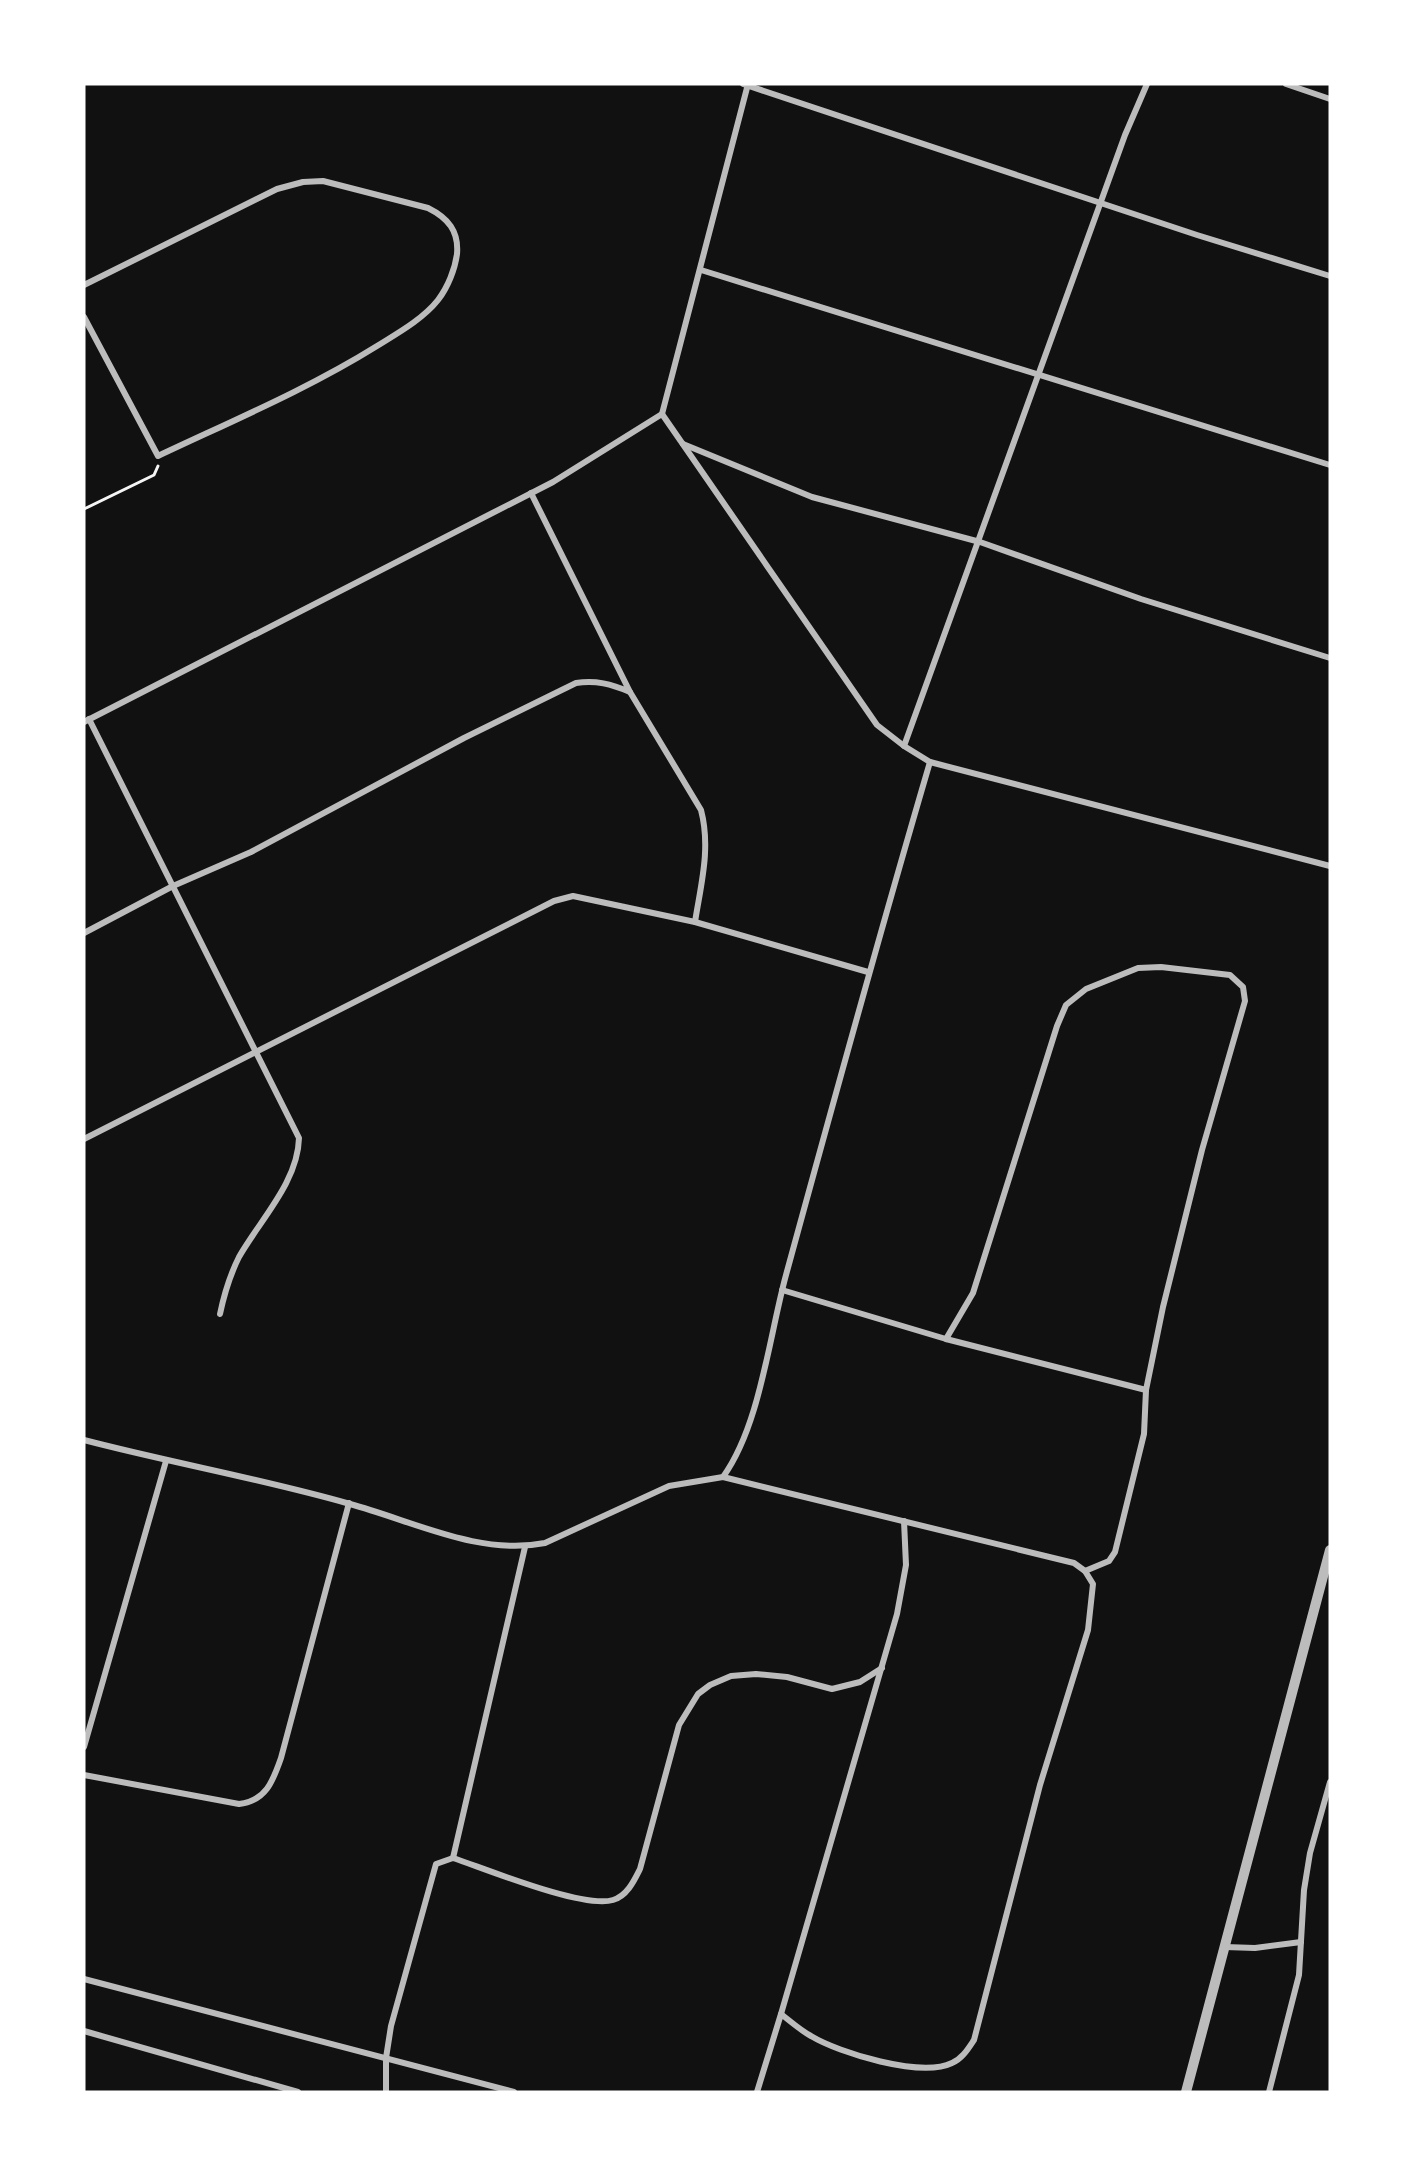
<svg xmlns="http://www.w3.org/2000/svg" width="1414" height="2176" font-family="Barlow,sans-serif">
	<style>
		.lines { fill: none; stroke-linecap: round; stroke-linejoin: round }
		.path { stroke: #f5f5f5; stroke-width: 3 }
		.minor { stroke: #bcbcbc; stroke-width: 6 }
		.tertiary { stroke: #bcbcbc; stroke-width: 10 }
	</style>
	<rect width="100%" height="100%" fill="#111"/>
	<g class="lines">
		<!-- path -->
		<polyline class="path" points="84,509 154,475 158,466"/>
		<!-- minor -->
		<g class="minor">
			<polyline points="743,84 1197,235 1330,276"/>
			<polyline points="1286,84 1330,99"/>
			<polyline points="701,270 1330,465"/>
			<path d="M84,285L277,189L303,182L323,181L428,208C448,218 459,231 457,254C455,269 448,287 438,300C423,319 398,333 377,346C308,389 232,421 158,456L84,317"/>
			<polyline points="662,414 748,84"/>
			<polyline points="683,444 812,497 980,542 1141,599 1330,658"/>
			<path d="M630,692L701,810C711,848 701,884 695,922"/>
			<path d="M89,719L299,1138C298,1182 260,1220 239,1257C230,1275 224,1295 220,1314"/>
			<polyline points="84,722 553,482 662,414 877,725 904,746 930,762 1330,866"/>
			<polyline points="904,746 1125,135 1147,84"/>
			<path d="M84,933L173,886L251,852L464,738L576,683C596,680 611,684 630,692L531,493"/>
			<polyline points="84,1139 554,901 573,896 695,922 868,972"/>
			<polyline points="782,1290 946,1339 1146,1390 1144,1434 1115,1552 1109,1561 1085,1571"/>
			<polyline points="946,1339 973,1293 1057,1026 1066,1005 1086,989 1138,968 1161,967 1230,975 1243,987 1245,1001 1202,1150 1163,1307 1146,1390"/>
			<path d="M84,1440C172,1463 263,1479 350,1504C413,1521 479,1556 545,1543L669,1486L723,1477C760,1426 769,1337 786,1275C833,1103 880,932 930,762"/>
			<path d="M723,1477L1074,1563L1085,1571L1093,1584L1088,1630L1040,1785L974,2040C968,2049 962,2059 952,2063C921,2078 839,2053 811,2036C800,2030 790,2021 781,2014L757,2092"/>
			<polyline points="84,1747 166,1461"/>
			<path d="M84,1775L239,1804C266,1801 273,1781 281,1758L349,1503"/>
			<polyline points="453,1858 525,1547"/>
			<polyline points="1225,1947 1255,1948 1301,1942"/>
			<polyline points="84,1979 514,2092"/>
			<polyline points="781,2014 897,1614 906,1565 904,1521"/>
			<polyline points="84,2031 298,2092"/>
			<path d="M386,2092V2058L391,2026L436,1864L453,1858C486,1869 583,1909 613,1900C627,1896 634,1881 640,1869L679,1725L698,1694L710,1685L731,1676L756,1674L787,1677L832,1689L860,1682L882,1668"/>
			<polyline points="1269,2092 1299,1975 1304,1890 1310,1853 1330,1782"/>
		</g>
		<!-- tertiary -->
		<polyline class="tertiary" points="1186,2092 1330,1550"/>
	</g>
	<!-- border -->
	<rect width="1414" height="2176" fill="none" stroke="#ffffff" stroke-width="171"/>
</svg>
